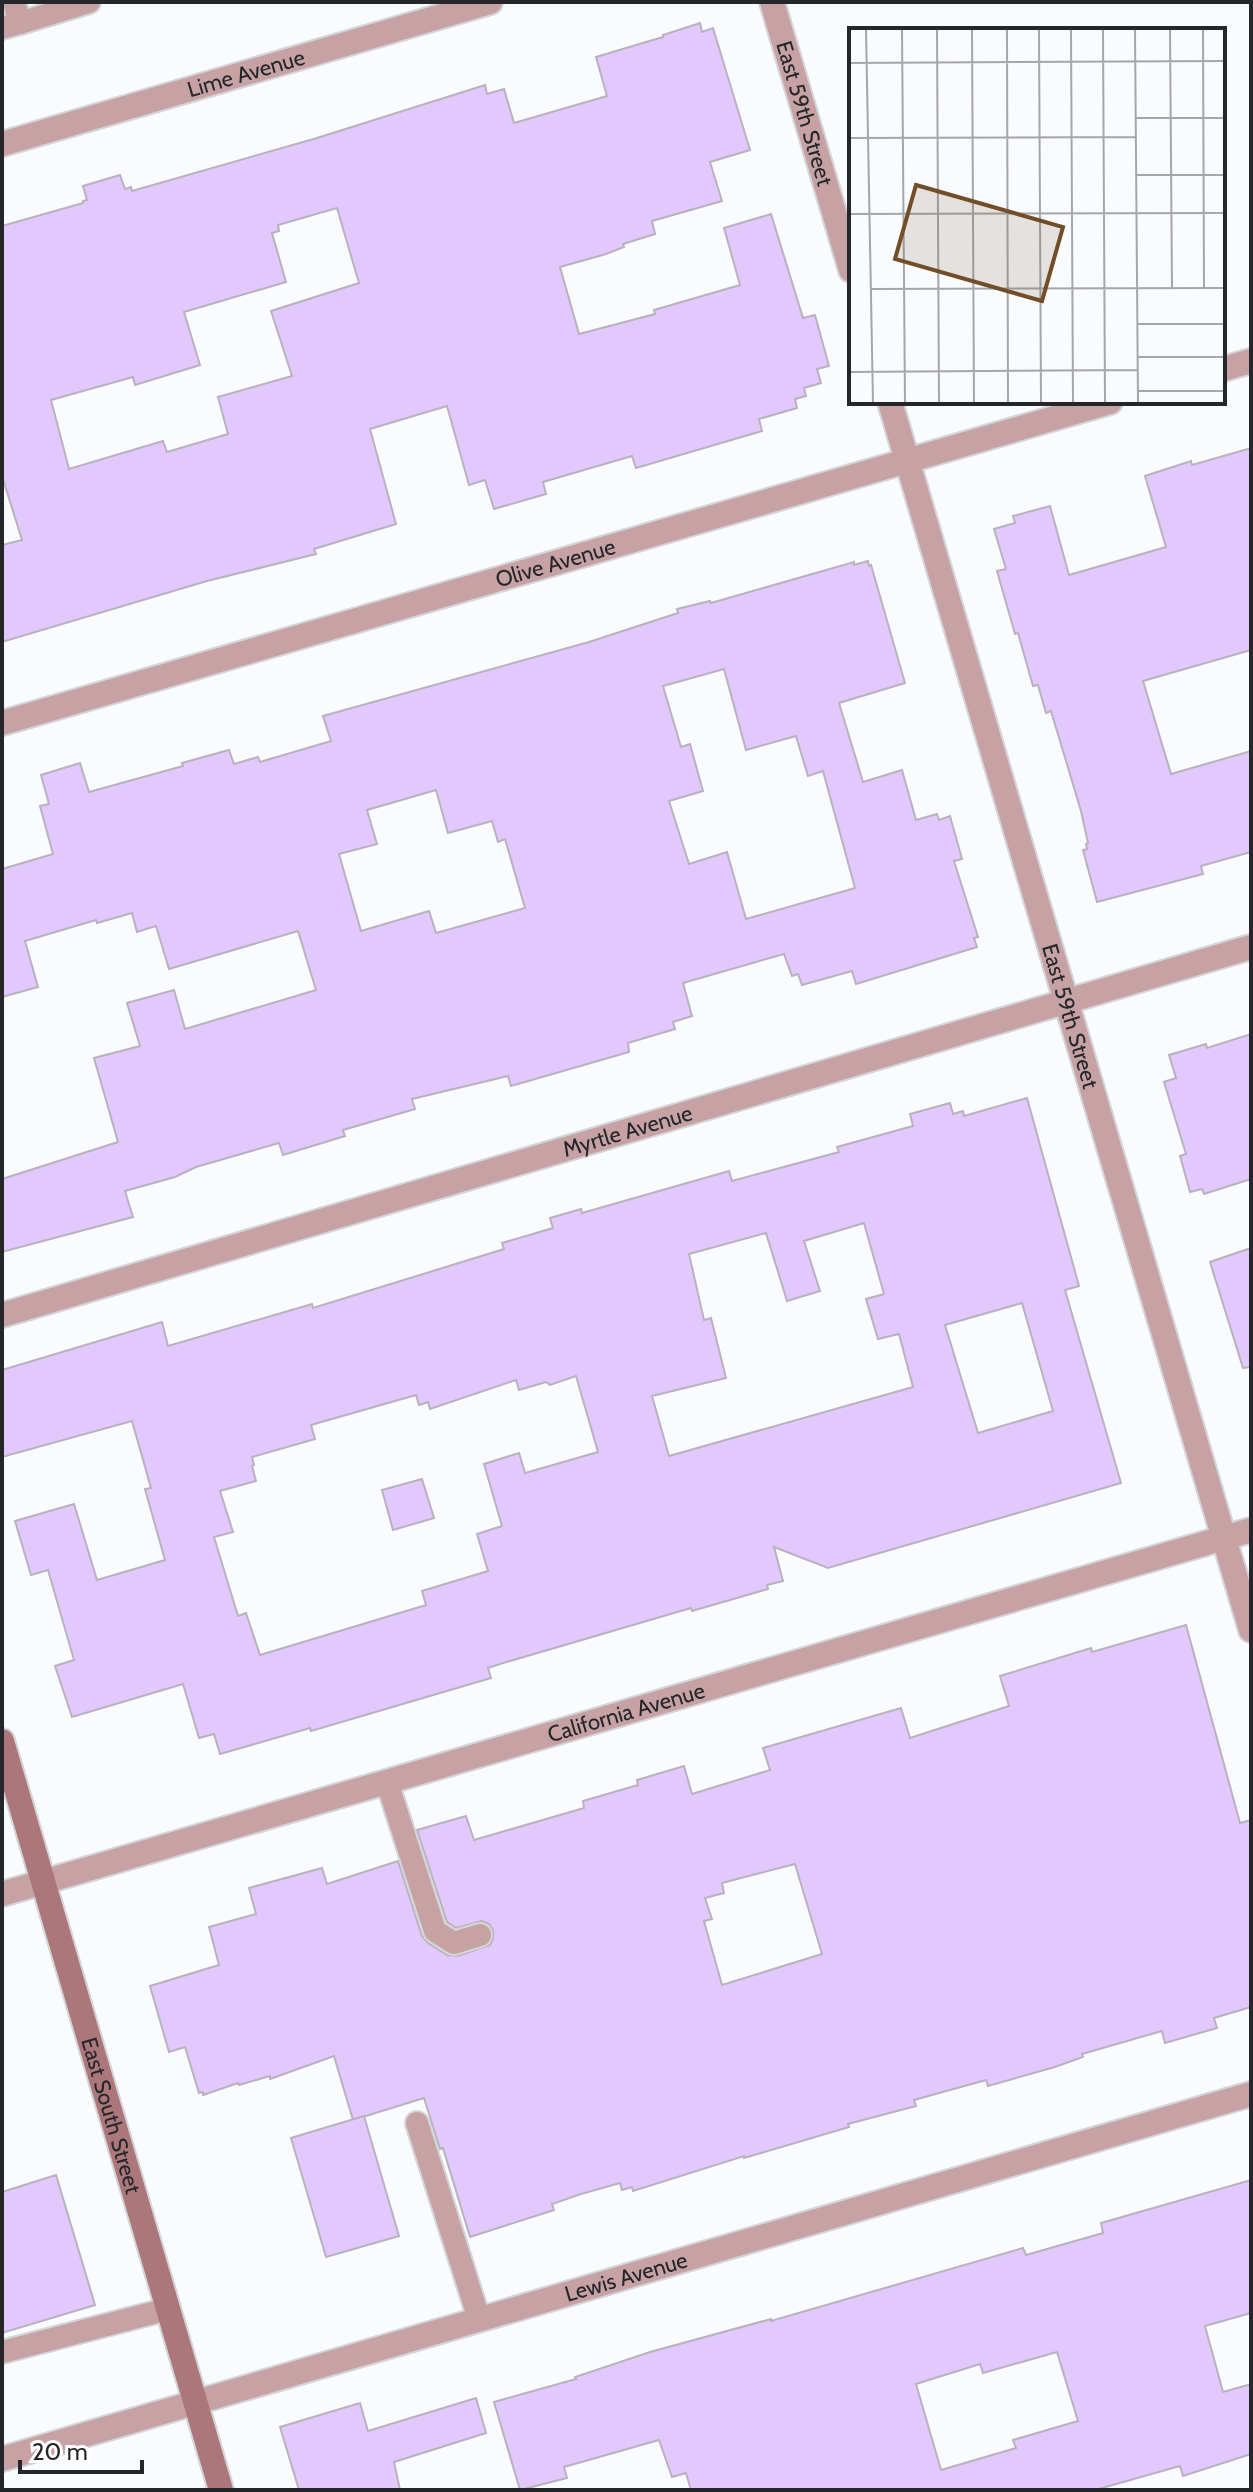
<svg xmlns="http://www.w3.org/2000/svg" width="1253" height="2492" font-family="Cabin,sans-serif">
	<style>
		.building { fill: #e3c8fe; stroke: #b7b2bd; stroke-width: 2; fill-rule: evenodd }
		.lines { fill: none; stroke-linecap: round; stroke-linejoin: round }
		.lane-casing { stroke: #d4d5d8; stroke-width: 26 }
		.street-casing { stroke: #d4d5d8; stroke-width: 28 }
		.secondary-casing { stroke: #d4d5d8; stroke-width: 28 }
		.lane { stroke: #c7a2a4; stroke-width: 22 }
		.street { stroke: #c7a2a4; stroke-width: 24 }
		.secondary { stroke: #ab777a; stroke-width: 24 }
		.labels { text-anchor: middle; stroke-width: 6; stroke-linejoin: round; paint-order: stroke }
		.street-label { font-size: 22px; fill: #25262a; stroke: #fff }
		.inset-road { fill: none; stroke: #a5a6a9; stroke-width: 2 }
		.view { fill: #714e27; fill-opacity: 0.15; stroke: #714e27; stroke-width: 4 }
		.inset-edge { fill: none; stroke: #25262a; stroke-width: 4 }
	</style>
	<rect width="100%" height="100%" fill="#fafbfe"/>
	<!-- building -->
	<g class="building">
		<path d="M700,23L702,32L713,28L750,150L710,162L722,201L652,221L655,234L623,244L624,247L606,254L560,267L579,334L655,314L654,310L740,285L724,228L771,214L803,318L815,315L829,366L817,369L821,383L804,388L806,396L795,399L797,408L759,419L762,431L636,468L632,456L543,482L546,494L494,509L485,480L469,485L447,406L370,429L396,524L314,549L316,554L207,581L2,642V545L22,540L2,476V226L83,203V201L87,200L83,186L120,175L125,189L131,187L132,191L317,138L485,85L487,94L504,89L514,123L607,96L596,57L663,37V35ZM337,208L359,283L271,311L292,376L218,397L228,434L167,452L163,441L69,469L51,400L133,377L135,385L200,365L184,312L286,282L272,233L279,231L278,225Z"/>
		<polygon points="1251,448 1251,650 1143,681 1171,774 1251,751 1251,852 1201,866 1203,874 1097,902 1083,850 1087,849 1086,844 1088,843 1081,811 1051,711 1046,713 1038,685 1033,686 1018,633 1015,634 997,571 1006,569 994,529 1015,523 1013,516 1050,506 1069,575 1166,547 1145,476 1191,461 1192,465"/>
		<path d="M868,561L869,566L871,565L905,683L839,703L863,782L902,770L916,820L937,814L939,820L950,816L962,859L954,861L978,937L974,938L977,947L856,984L852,971L802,985L798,974L792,976L784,954L683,983L692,1016L673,1022L675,1029L628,1043L629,1052L511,1086L508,1076L412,1099L415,1109L343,1130L345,1136L283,1155L279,1143L196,1167L175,1177L125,1191L133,1217L2,1252V1179L118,1142L94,1058L140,1046L127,1003L174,990L185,1029L316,990L298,931L169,969L156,926L137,932L132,913L97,923L96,920L25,941L38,987L2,997V869L53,854L40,806L49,804L41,775L80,763L89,792L183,766L182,763L229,750L234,764L258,757L260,762L331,741L323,716L589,642L678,613L677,609L710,601L711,603L854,562V565ZM724,669L746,750L796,736L808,776L823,771L855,888L746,919L727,852L689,864L669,801L703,791L690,744L681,747L663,686ZM436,790L448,833L492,821L498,842L505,839L525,908L436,933L429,911L361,931L339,854L377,844L367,810Z"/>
		<polygon points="1251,1034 1251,1179 1204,1194 1202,1189 1190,1192 1180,1156 1186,1154 1164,1082 1176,1078 1169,1055 1206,1044 1207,1048"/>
		<path d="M1027,1098L1079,1286L1065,1290L1121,1483L828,1568L774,1547L783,1581L767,1585L768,1589L692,1611L691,1608L500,1664L488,1668L491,1678L311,1731L310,1728L220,1754L214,1734L199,1738L183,1684L72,1717L55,1666L74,1660L48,1570L31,1575L15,1521L74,1504L97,1580L165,1560L145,1489L151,1488L132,1421L2,1457V1370L162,1322L168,1346L312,1304L313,1308L504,1249L502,1243L553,1228L550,1218L581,1209L582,1213L729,1171L732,1181L839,1152L837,1147L913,1126L910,1114L950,1103L953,1114L963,1111L964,1116ZM864,1223L884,1294L866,1299L878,1339L899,1334L913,1387L669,1456L652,1396L726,1378L711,1318L704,1320L689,1254L766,1233L787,1301L820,1291L804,1241ZM1022,1303L1053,1411L978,1433L945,1325ZM576,1376L598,1452L525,1473L519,1453L484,1464L502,1526L477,1534L488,1571L422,1591L426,1605L260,1655L246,1613L238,1616L214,1537L233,1532L220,1491L256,1481L252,1466L254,1465L252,1457L315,1439L311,1425L416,1395L419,1405L428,1402L430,1409L516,1380L519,1390L546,1382L550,1385Z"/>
		<polygon points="1251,1248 1251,1367 1243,1368 1210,1262"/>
		<polygon points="422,1479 434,1518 393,1530 382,1490"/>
		<path d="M1186,1625L1240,1823L1251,1820V2007L1214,2018L1217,2028L1165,2043L1162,2031L1082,2054L1083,2057L1055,2067L988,2086L986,2080L914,2100L916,2106L848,2124L849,2127L744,2158V2156L633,2191L632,2187L622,2190L620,2183L581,2194L552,2204L554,2210L470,2237L443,2148L440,2149L424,2098L353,2120L334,2056L270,2079V2076L239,2085L238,2083L203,2095V2092L199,2093L185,2047L169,2052L150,1986L219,1965L209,1927L256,1914L249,1888L322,1868L327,1884L398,1861L422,1936L428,1943L447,1955L458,1956L490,1945L493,1939V1930L489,1924L482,1921L456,1928L447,1922L417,1830L466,1816L474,1840L584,1808L583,1801L638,1785L637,1780L684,1766L692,1794L770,1770L763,1748L901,1708L910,1738L1009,1706L1000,1676L1091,1648L1092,1652ZM795,1864L822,1954L722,1985L704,1921L712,1919L705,1898L724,1893L722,1883Z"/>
		<polygon points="364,2116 399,2236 326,2257 291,2138"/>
		<polygon points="56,2175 95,2305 2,2333 2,2192"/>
		<path d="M1251,2180V2313L1205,2326L1223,2392L1251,2384V2454L1183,2476L1180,2466L1095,2490H691L686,2473L672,2477L659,2440L564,2467L567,2478L520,2490L494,2402L576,2379L575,2377L650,2352L771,2319V2321L1023,2248L1026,2255L1103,2233L1101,2223ZM1057,2352L1078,2421L1013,2440L1016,2448L941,2470L916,2384L980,2364L983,2373Z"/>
		<polygon points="476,2398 486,2433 394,2462 400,2490 299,2490 280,2427 360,2403 368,2431"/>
	</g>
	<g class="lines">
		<!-- lane casing -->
		<g class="lane-casing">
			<g id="lane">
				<polyline points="20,23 89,2"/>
				<polyline points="2,28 20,23 14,2"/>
				<polyline points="387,1782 435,1931 454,1943 480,1935"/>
				<polyline points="417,2123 479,2319"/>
				<polyline points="2,2352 168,2309"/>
			</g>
		</g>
		<!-- street casing -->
		<g class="street-casing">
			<g id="street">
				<path id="s1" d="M772,2L851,270"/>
				<path id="s2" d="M2,144L490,2"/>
				<polyline points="1223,369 1251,361"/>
				<path id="s3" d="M890,402L1251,1630"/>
				<path id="s4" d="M2,723L1110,402"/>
				<path id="s5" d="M2,1315L1251,947"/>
				<path id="s6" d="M2,1894L1251,1530"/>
				<path id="s7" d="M2,2459L1251,2094"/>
			</g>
		</g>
		<!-- secondary casing -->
		<g class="secondary-casing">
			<g id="secondary">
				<path id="s8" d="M2,1741L221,2490"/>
			</g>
		</g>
		<!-- lane -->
		<use href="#lane" class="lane"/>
		<!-- street -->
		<use href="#street" class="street"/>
		<!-- secondary -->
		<use href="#secondary" class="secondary"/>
	</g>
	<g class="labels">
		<!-- street labels -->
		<g class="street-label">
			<text dy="8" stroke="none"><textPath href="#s2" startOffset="254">Lime Avenue</textPath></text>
			<text dy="8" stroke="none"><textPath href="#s1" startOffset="116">East 59th Street</textPath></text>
			<text dy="8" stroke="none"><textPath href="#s4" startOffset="576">Olive Avenue</textPath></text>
			<text dy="8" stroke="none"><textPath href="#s3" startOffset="640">East 59th Street</textPath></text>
			<text dy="8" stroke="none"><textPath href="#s5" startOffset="652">Myrtle Avenue</textPath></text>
			<text dy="8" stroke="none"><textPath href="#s6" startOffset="650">California Avenue</textPath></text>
			<text dy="8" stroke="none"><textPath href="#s8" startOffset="390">East South Street</textPath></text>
			<text dy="8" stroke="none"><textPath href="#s7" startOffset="650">Lewis Avenue</textPath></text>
		</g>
	</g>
	<!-- overview -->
	<g transform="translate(849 28)">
		<rect width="376" height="376" fill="#fafbfe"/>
		<path class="inset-road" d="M17,1L24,375M53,1L56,375M88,1L90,375M123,1L125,375M158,1L159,375M190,1L192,375M222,1L224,375M254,1L256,375M286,1L289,375M321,1L323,260M354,1L355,260M0,35L376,33M287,90H376M0,110L287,109M288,147H376M0,186L376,185M21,261L376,260M288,296H376M288,329H376M0,344L289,342M289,363H376"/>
		<path class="view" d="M67,157L214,199L193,273L46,231Z"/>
		<rect width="376" height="376" class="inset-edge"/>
	</g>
	<!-- border -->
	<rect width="1253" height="2492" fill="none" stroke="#25262a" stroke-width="8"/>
	<!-- scale -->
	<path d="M20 2460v12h122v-12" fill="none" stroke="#25262a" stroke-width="4"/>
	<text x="32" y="2460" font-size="24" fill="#25262a" stroke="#ffffff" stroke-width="6" paint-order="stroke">20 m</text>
</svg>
